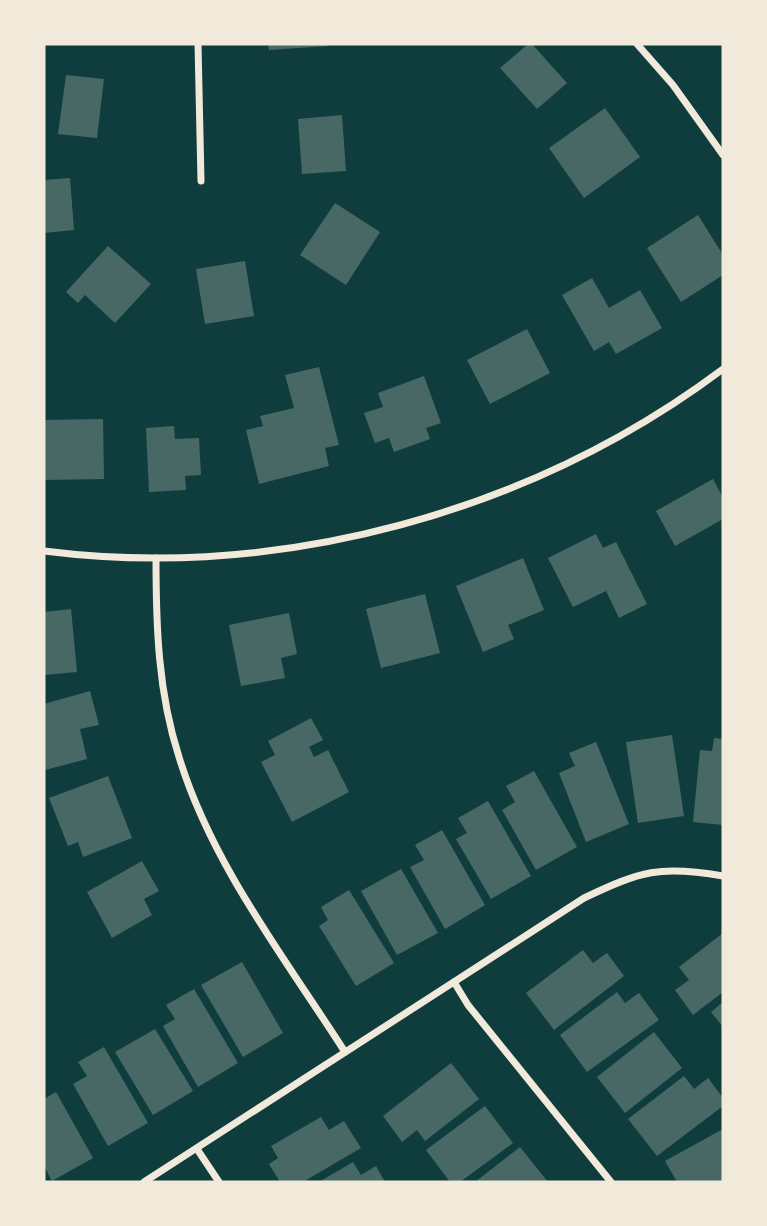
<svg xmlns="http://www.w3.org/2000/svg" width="767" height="1226" font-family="'PT Sans Narrow',sans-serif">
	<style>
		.building { fill: #486865 }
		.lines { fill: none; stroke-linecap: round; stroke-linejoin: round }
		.minor { stroke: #f1e9da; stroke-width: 7 }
	</style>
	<rect width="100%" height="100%" fill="#0f3d3e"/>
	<!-- building -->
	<g class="building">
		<polygon points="268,44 328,44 328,46 269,50"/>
		<polygon points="528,44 532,44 567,83 537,109 500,68"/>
		<polygon points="66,75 104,79 97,138 58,134"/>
		<polygon points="605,108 640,157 584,198 549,148"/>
		<polygon points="342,115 346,171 302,174 298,119"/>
		<polygon points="70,178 74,230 44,233 44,180"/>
		<polygon points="335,203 380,232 346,285 300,255"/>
		<polygon points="698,215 723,255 723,275 681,302 647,248"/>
		<polygon points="108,246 151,284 115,323 85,295 78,303 66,292"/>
		<polygon points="245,261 254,316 205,324 196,269"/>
		<polygon points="592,278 609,308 640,290 662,328 616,354 609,342 594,351 562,295"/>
		<polygon points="527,329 550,373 490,404 467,360"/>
		<polygon points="319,367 339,445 325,448 329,466 259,484 246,430 263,426 260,416 294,408 285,375"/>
		<polygon points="424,376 441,423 426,428 430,439 394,452 389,438 375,443 364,413 383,407 378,393"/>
		<polygon points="103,419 104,479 44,480 44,420"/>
		<polygon points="174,426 175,439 199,438 201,475 185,476 186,490 149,492 146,428"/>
		<polygon points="713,479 723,498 723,519 675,546 656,511"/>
		<polygon points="596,534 603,548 616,542 647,604 619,618 606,591 573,607 548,558"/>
		<polygon points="523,558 544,610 508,625 514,639 483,652 456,586"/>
		<polygon points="425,594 440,653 381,668 366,609"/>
		<polygon points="71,609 77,672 44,675 44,612"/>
		<polygon points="289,613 297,654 281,658 285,678 241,686 229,625"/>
		<polygon points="90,691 99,725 80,729 87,759 45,770 44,704"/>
		<polygon points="311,718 323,740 309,747 314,757 328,750 349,792 292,822 261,762 275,755 268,741"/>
		<polygon points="672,735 684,816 638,823 626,742"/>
		<polygon points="714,738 723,739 723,825 693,822 700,750 712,751"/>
		<polygon points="596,742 629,824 586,842 559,773 575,766 569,753"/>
		<polygon points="534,771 577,847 536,870 502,810 515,802 506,786"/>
		<polygon points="108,776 132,838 83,857 78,842 68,846 49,798"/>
		<polygon points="488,801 531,876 491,899 456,839 467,833 458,818"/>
		<polygon points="442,830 485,905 445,929 410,867 424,860 415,845"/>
		<polygon points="142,861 159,891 144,899 152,915 112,938 87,892"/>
		<polygon points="401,869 438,933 397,955 361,891"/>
		<polygon points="349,890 394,963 356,986 319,926 328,920 321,907"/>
		<polygon points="723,933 723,992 693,1015 675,990 689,980 679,967"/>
		<polygon points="583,950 593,963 607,953 624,976 554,1030 526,993"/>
		<polygon points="242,962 283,1033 243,1057 201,985"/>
		<polygon points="194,989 238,1063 198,1087 163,1026 175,1019 166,1005"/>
		<polygon points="617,992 625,1003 639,993 659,1020 587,1072 560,1035"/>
		<polygon points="723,1002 723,1027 711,1012"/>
		<polygon points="155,1029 193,1091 153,1115 115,1052"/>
		<polygon points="654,1032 682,1068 625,1113 597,1077"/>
		<polygon points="104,1047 148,1123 108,1146 73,1084 87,1076 78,1062"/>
		<polygon points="451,1063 479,1099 425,1141 417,1130 402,1142 383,1116"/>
		<polygon points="684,1076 694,1089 708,1078 723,1098 723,1106 657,1156 628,1119"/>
		<polygon points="56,1092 93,1158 52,1181 44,1166 44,1099"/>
		<polygon points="485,1106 513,1143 460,1182 450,1182 426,1150"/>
		<polygon points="321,1117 329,1130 344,1121 361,1148 303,1182 280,1182 269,1164 278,1158 271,1146"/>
		<polygon points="723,1129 723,1182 677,1182 665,1161"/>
		<polygon points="520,1147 548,1182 475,1182"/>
		<polygon points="353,1162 361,1175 376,1166 385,1182 319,1182"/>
	</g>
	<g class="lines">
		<!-- minor -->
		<g class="minor">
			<polyline points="198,44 201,181"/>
			<polyline points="637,44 673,85 723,155"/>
			<path d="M44,551C281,581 532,512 723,369"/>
			<path d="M156,558C156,626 158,692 179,757C212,865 285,958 345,1052"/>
			<polyline points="454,982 468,1005 611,1182"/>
			<polyline points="197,1149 219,1182"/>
			<path d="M144,1182L584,898C641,871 660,865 723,876"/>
		</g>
	</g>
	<!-- border -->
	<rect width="767" height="1226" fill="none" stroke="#f1e9da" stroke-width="91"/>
</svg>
